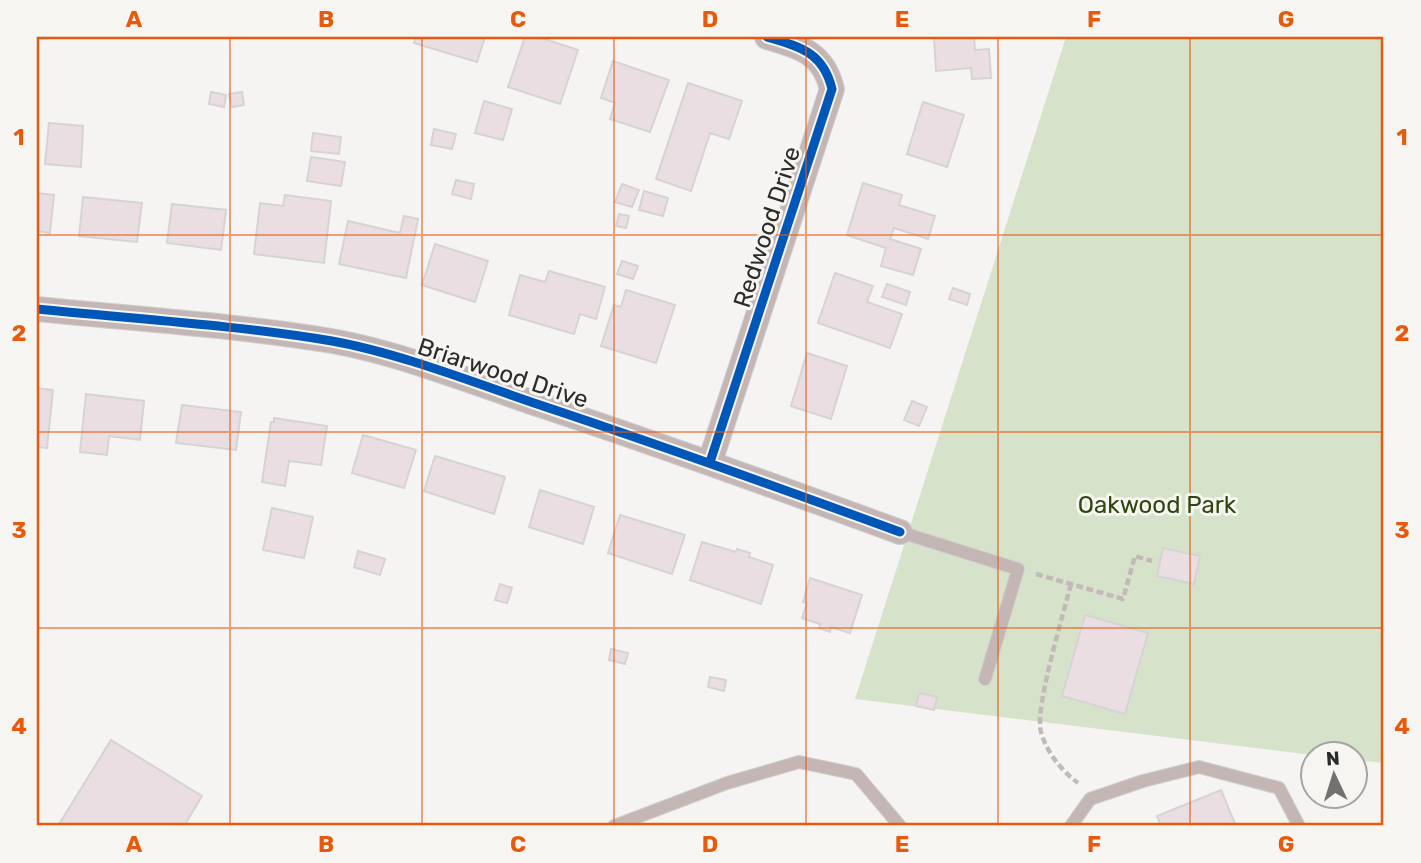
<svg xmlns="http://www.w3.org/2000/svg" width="1421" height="863" font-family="Rubik,sans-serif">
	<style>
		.green { fill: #d6e2ca }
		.building { fill: #eadee3; stroke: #d5d4d3; stroke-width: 2 }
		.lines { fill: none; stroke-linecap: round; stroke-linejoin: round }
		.service-casing { stroke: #d0d0cf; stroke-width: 14 }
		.minor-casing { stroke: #d0d0cf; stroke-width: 26 }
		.path { stroke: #c3b9b9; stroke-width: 4.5; stroke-dasharray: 7 3.5; stroke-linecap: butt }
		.service { stroke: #c5b6b6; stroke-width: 12 }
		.minor { stroke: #c5b6b6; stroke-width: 24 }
		.cycleway-casing { stroke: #f6f5f1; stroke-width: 13 }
		.cycleway { stroke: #0057b8; stroke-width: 9 }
		.grid { fill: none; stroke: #e8590c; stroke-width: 2; stroke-opacity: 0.55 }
		.labels { text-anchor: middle; stroke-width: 6; stroke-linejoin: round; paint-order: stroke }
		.street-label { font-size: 24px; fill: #2b2b29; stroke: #f6f5f1 }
		.park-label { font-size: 24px; fill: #2d470f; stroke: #f6f5f1 }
		.neatline { fill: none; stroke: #e8590c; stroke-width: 2.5 }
		.grid-label { font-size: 23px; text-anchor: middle; font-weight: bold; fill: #e8590c }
	</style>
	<rect width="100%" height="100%" fill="#f5f4f2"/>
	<!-- green -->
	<polygon class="green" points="1066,37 1384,37 1384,763 1355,760 1354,754 1312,755 855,699"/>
	<!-- building -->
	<g class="building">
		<polygon points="416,37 485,37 477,62 414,43"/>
		<polygon points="525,37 538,37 578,50 560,104 508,87"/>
		<polygon points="934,37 974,37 975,50 989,49 991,78 972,79 971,68 936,71"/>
		<polygon points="613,61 669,80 650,132 610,119 615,103 601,98"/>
		<polygon points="688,83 742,101 729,139 710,133 691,191 656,179"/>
		<polygon points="211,92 226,95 224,107 209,104"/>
		<polygon points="242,92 244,105 232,107 229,94"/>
		<polygon points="484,101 512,109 503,140 475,133"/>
		<polygon points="923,102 964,115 947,167 907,154"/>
		<polygon points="49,123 83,126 81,167 45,164"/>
		<polygon points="434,129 456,134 452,149 431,145"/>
		<polygon points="313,133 341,137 339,154 311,151"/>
		<polygon points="311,157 345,162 341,186 307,181"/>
		<polygon points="456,180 474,184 471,199 452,194"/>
		<polygon points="863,183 902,195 899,205 935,216 928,239 894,228 890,239 921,249 913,275 881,266 886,248 847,235"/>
		<polygon points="622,184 639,190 632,207 615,202"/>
		<polygon points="644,191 668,198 663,216 639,210"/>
		<polygon points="37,193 54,195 50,233 37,231"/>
		<polygon points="285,195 331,201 324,263 254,254 260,203 283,206"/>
		<polygon points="83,197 142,203 137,242 79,236"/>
		<polygon points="172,204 226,210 221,250 167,243"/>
		<polygon points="619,214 629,216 626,228 616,226"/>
		<polygon points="404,216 418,219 406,278 339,264 348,221 400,233"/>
		<polygon points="435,244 488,261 475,302 422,285"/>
		<polygon points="622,261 638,266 633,279 617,274"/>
		<polygon points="549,271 605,287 596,319 580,314 574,334 509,315 520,275 545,282"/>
		<polygon points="835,273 873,286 867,302 902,314 890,348 818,323"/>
		<polygon points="887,284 910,292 906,305 882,297"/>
		<polygon points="953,288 970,294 967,305 949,299"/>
		<polygon points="626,290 675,305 656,363 601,346 614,305 621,307"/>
		<polygon points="807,353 847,366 831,419 791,406"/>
		<polygon points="37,388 53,390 47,448 37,447"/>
		<polygon points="86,394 144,401 140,440 109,436 107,455 80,452"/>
		<polygon points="912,401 927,407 919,426 904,420"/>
		<polygon points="182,405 241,412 236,450 176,443"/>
		<polygon points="274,418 327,426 321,465 289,461 285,486 262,482 271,422 274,422"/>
		<polygon points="363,435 416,450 404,488 352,473"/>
		<polygon points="435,456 505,477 494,514 424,491"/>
		<polygon points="540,490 594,507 583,544 529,527"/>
		<polygon points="272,508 313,517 304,558 263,550"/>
		<polygon points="620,515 685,535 672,574 608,553"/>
		<polygon points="702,542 736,552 737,549 750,553 749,557 773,565 761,604 690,580"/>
		<polygon points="1163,548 1200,556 1194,584 1157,576"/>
		<polygon points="358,551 385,559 380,575 354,567"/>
		<polygon points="810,578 862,595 850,633 831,627 830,632 819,628 820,624 802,618 807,603 803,602"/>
		<polygon points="500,584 512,588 507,603 495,600"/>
		<polygon points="1085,615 1148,633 1125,714 1062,696"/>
		<polygon points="611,649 628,653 625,664 609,660"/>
		<polygon points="710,677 726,680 724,691 708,687"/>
		<polygon points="919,693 937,697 934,710 916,706"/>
		<polygon points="111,740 202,796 184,826 58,826"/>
		<polygon points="1221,790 1236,826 1161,826 1157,816"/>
	</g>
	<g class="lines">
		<!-- service casing -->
		<g class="service-casing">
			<g id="service">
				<polyline points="900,532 1018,569 985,679"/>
				<polyline points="614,826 727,783 799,762 856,774 900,826"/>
				<polyline points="1071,826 1090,799 1143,781 1199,767 1279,788 1299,826"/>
			</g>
		</g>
		<!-- minor casing -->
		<g class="minor-casing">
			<g id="minor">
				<path d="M37,309C135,319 235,325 332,341C399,353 475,383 540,405C660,445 780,488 900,532"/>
				<path d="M710,462L832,89C823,52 800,47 767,37"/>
			</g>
		</g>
		<!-- path -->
		<g class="path">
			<polyline points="1036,574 1123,599 1135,556 1152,561"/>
			<path d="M1071,584C1064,612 1034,710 1041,732C1047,753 1061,770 1078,783"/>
		</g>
		<!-- service -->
		<use href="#service" class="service"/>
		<!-- minor -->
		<use href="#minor" class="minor"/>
		<!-- cycleway casing -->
		<g class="cycleway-casing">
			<g id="cycleway">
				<path d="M37,309C135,319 235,325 332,341C399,353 475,383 540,405C660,445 780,488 900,532"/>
				<path d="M710,462L832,89C823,52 800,47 767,37"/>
			</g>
		</g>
		<!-- cycleway -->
		<use href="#cycleway" class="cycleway"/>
	</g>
	<!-- grid -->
	<path class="grid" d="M230,37V826M422,37V826M614,37V826M806,37V826M998,37V826M1190,37V826M37,235H1384M37,432H1384M37,628H1384"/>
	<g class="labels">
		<!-- street labels -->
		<g class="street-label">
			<text transform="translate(767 227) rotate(-72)" y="8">Redwood Drive</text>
			<text transform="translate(503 373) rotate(18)" y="8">Briarwood Drive</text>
		</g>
		<!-- park labels -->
		<g class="park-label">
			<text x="1157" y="513">Oakwood Park</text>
		</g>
	</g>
	<!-- border -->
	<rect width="1421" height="863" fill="none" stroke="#f6f5f1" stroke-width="77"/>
	<!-- north arrow -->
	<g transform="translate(1334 775) rotate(356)"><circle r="33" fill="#f6f5f1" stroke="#a5a4a1" stroke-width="2"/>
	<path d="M0-5L12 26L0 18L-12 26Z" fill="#72716f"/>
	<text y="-10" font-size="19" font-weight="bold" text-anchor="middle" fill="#2b2b29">N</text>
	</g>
	<rect x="38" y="38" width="1344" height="786" class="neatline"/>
	<g class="grid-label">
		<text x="134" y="27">A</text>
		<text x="326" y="27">B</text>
		<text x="518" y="27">C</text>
		<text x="710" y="27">D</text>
		<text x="902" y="27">E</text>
		<text x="1094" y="27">F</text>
		<text x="1286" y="27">G</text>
		<text x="19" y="145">1</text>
		<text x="1402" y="145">1</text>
		<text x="19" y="341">2</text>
		<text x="1402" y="341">2</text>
		<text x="19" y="538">3</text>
		<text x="1402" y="538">3</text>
		<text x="19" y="734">4</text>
		<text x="1402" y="734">4</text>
		<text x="134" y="852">A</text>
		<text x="326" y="852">B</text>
		<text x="518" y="852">C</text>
		<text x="710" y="852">D</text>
		<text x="902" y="852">E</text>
		<text x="1094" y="852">F</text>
		<text x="1286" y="852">G</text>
	</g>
</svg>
